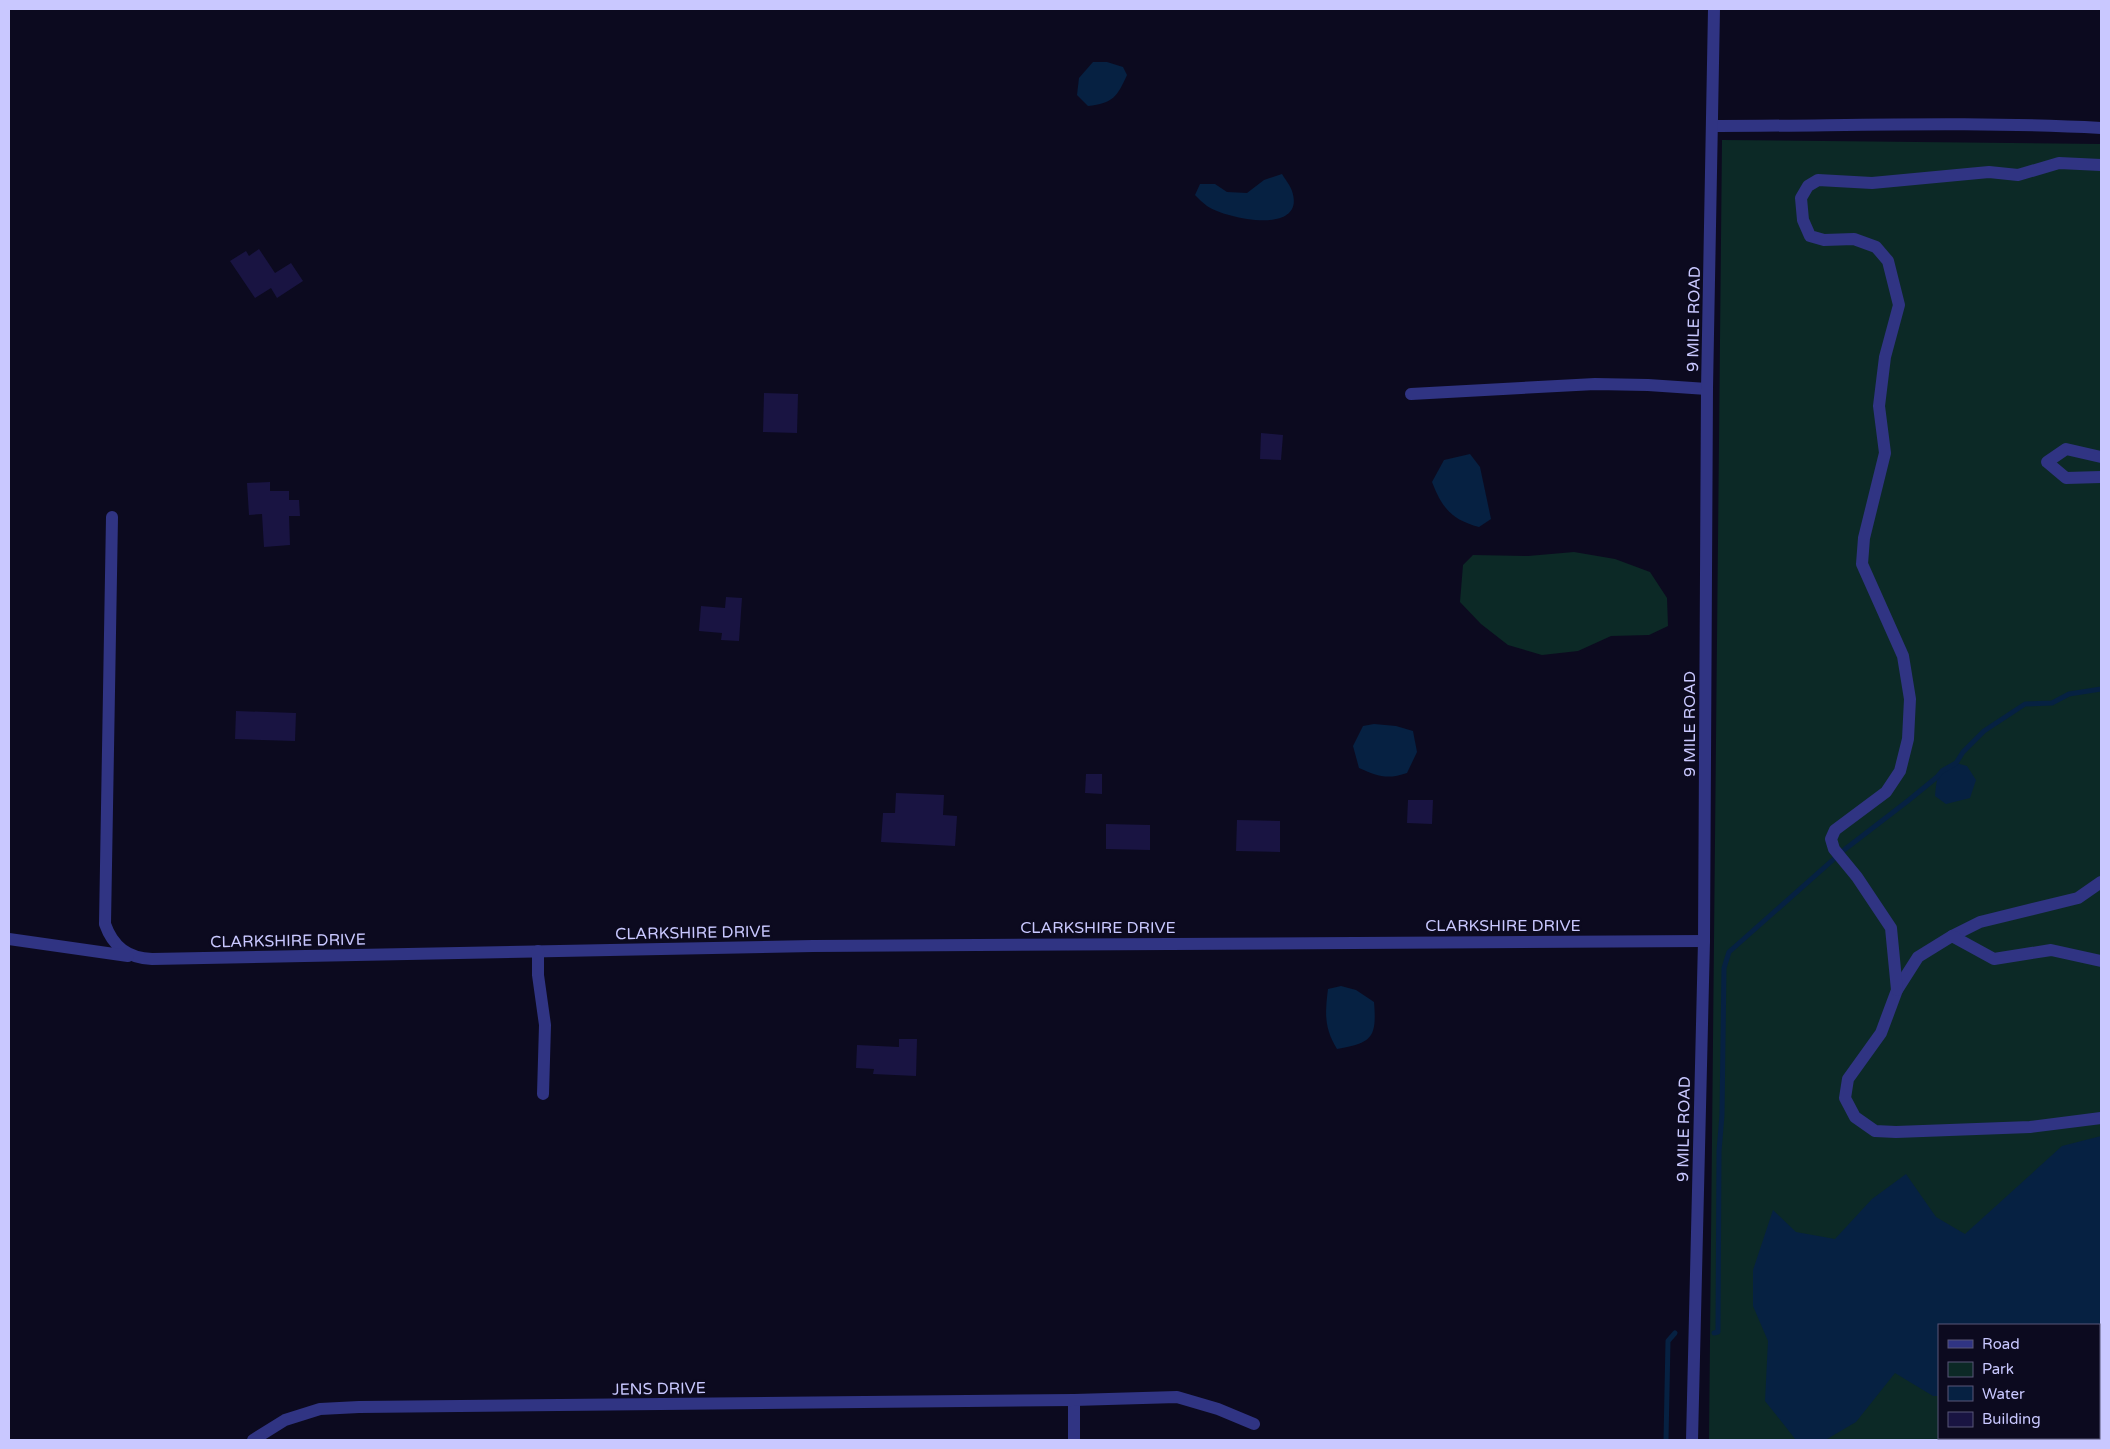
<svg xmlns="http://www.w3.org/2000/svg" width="2110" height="1449" font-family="'Varela Round',sans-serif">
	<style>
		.green { fill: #0c2926; fill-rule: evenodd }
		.water { fill: #062142 }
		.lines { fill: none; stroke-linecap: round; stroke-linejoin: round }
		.stream { stroke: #062142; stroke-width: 5 }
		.building { fill: #191442 }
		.minor { stroke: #303483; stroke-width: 12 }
		.labels { text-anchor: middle; stroke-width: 4.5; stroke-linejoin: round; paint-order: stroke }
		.street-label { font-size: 16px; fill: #c9c8ff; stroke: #0c0a1f }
	</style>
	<rect width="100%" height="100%" fill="#0c0a1f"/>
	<!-- green -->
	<g class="green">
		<path d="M1722,140L2101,144V1440H1709ZM1939,1325H2099V1438H1939Z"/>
		<polygon points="1574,552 1615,559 1650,572 1667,598 1668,626 1649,635 1611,636 1578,651 1542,655 1508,645 1481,624 1460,602 1463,565 1473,555 1528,556"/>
	</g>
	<!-- water -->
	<g class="water">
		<path d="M1093,62H1107L1123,67L1127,75C1117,97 1113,103 1088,106L1077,95L1079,78Z"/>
		<path d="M1282,174C1285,179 1290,185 1292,191C1307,236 1226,219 1207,206C1203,203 1199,199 1195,195L1200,184H1215L1227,192L1247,193L1264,180Z"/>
		<path d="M1470,454L1480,467L1491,519L1479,527C1452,520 1442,508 1432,482L1444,460Z"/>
		<path d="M1374,724L1396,726L1413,731L1417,752L1407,773C1387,780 1377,776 1359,768L1353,746L1363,726Z"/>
		<path d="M1956,763L1967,766L1976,780L1970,798L1946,804L1935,796C1937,776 1937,773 1956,763Z"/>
		<path d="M1341,986L1356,990L1374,1002C1377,1038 1372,1043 1337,1049C1324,1028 1325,1013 1328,989Z"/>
		<polygon points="2101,1136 2101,1371 2099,1371 2099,1325 1939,1325 1939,1396 1933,1396 1895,1373 1856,1422 1827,1439 1796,1440 1765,1401 1768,1341 1753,1306 1753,1270 1773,1210 1796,1232 1835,1239 1872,1199 1906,1174 1936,1217 1965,1234 2062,1146"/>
	</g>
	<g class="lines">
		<!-- stream -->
		<g class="stream">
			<polyline points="1714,1333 1718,1332 1719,1151 1722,1115 1724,968 1729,952 1844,850 1909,800 1937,777 1942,771 1956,763 1963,752 1984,731 2025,704 2052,703 2069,694 2101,689"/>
			<polyline points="1666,1440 1668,1341 1675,1333"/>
		</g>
	</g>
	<!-- building -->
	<g class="building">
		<polygon points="259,249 275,273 291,263 303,281 277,298 271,288 255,298 230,261 246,251 249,256"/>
		<polygon points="764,393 798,394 797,433 763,432"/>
		<polygon points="1261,433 1283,435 1281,460 1260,459"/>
		<polygon points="270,482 270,491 289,491 289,500 299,500 300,516 289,516 290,545 264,547 262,514 249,515 247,483"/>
		<polygon points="726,597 742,598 739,641 721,640 722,633 699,631 701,606 725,608"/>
		<polygon points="236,711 296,713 295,741 235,739"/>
		<polygon points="1086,774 1102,774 1102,794 1085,793"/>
		<polygon points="896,793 944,795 943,815 957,816 955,846 881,842 883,813 895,813"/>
		<polygon points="1408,800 1433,800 1432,824 1407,823"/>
		<polygon points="1237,820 1280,821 1280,852 1236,851"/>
		<polygon points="1106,824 1150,825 1150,850 1106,849"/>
		<polygon points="899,1039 917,1039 916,1076 873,1074 874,1069 856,1068 857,1045 899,1047"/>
	</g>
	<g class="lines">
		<!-- minor -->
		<g class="minor">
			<path d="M1713,126C1842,126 1972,121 2101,128"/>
			<polyline points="1411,394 1595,384 1648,385 1707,389"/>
			<polyline points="2101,457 2066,449 2047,462 2066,478 2101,477"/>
			<path d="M112,517L105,924C113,947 128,958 152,959L813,946L1704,941"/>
			<polyline points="1952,936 1980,922 2078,898 2101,882"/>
			<polyline points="9,939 128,956"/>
			<polyline points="538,951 538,975 545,1025 543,1094"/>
			<polyline points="2101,961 2051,950 1994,959 1952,936 1918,957 1897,990 1881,1033 1848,1079 1845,1098 1855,1117 1875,1131 1896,1132 2030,1127 2101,1118"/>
			<polyline points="1897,990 1891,928 1857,877 1834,849 1831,839 1835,830 1886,792 1900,771 1908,739 1910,699 1903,656 1862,564 1864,538 1885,453 1879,406 1885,357 1899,305 1888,261 1876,247 1854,239 1824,240 1810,236 1803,220 1801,198 1808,186 1818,180 1872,183 1989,172 2018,175 2059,163 2101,165"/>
			<polyline points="1074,1400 1074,1440"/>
			<polyline points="2099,1412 2101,1411"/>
			<polyline points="253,1440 285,1420 320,1409 359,1407 1074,1400 1177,1397 1218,1409 1254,1424"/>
			<polyline points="1692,1440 1704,941 1707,389 1714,9"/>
			<polyline points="2071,1440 2073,1438"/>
		</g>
	</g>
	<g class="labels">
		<!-- street labels -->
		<g class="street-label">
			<text transform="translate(1693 319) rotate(-89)" y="6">9 MILE ROAD</text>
			<text transform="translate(1689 724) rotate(-90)" y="6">9 MILE ROAD</text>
			<text x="1503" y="931">CLARKSHIRE DRIVE</text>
			<text x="1098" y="933">CLARKSHIRE DRIVE</text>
			<text transform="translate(693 932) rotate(-1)" y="6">CLARKSHIRE DRIVE</text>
			<text transform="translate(288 940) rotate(-1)" y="6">CLARKSHIRE DRIVE</text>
			<text transform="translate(1683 1129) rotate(-89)" y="6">9 MILE ROAD</text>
			<text transform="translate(659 1388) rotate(-1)" y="6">JENS DRIVE</text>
		</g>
	</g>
	<!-- border -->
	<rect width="2110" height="1449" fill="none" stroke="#c9c8ff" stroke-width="20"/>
	<!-- legend -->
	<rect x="1938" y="1324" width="162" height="115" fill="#0c0a1f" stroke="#585679"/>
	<rect x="1948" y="1340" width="25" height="8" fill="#303483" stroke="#585679"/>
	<text x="1982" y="1349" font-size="15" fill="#c9c8ff">Road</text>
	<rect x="1948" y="1362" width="25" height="15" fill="#0c2926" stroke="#585679"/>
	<text x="1982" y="1374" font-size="15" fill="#c9c8ff">Park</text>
	<rect x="1948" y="1386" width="25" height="15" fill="#062142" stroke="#585679"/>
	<text x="1982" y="1399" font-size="15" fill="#c9c8ff">Water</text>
	<rect x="1948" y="1412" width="25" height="15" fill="#191442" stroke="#585679"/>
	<text x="1982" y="1424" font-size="15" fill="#c9c8ff">Building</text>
</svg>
